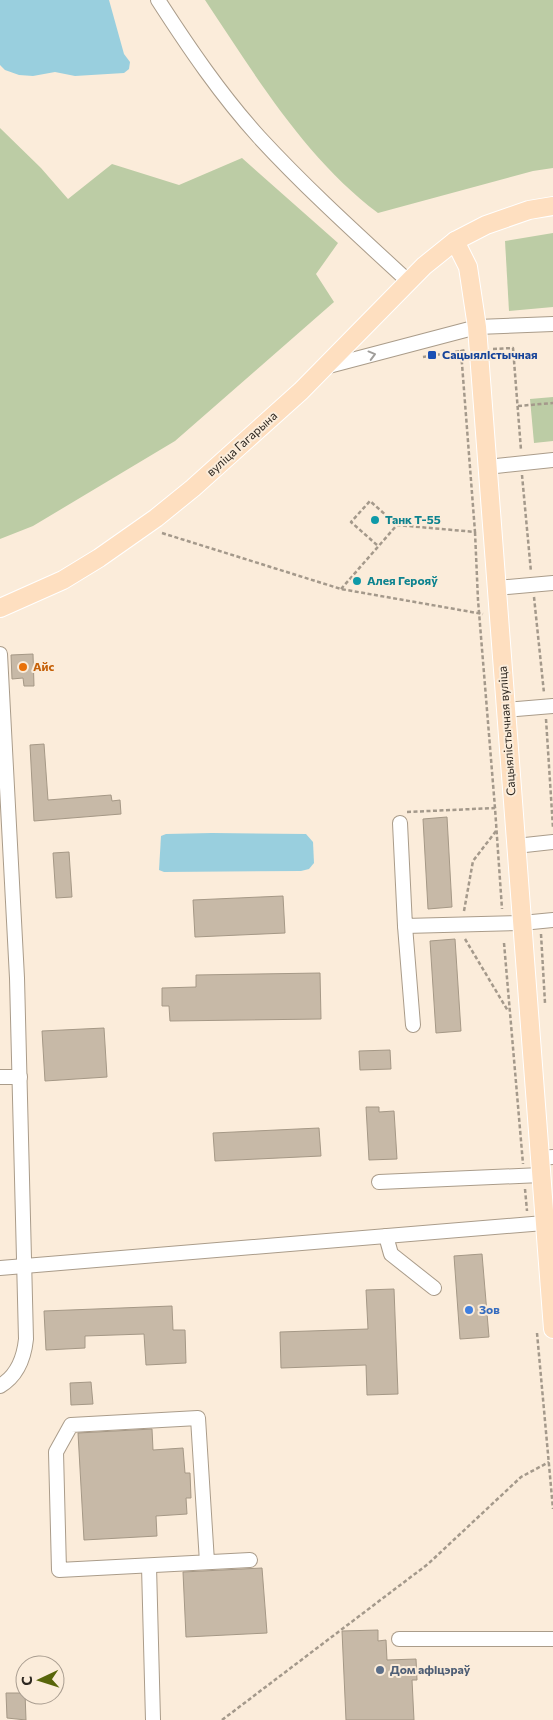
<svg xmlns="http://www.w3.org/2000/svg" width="553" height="1720" font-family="Commissioner,sans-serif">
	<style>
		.green { fill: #bccca5 }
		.water { fill: #99cfde }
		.building { fill: #c7b9a7; stroke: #a59886 }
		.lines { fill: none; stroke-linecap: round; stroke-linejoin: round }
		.minor-casing { stroke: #aa9c8a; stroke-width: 16 }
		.major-casing { stroke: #fff; stroke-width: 20 }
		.path { stroke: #a4998b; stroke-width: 2.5; stroke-dasharray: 4 2.5; stroke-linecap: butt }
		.minor { stroke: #fff; stroke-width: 14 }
		.major { stroke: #fedfc0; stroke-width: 18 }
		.oneway { stroke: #a09e9b }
		.transit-dot { fill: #1a4fb4; stroke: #fbecda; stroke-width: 2 }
		.culture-dot { fill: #0f9aa8; stroke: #fbecda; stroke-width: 2 }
		.food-dot { fill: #e8710a; stroke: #fbecda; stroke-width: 2 }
		.shop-dot { fill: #3f7fe0; stroke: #fbecda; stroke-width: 2 }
		.service-dot { fill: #5c6f8a; stroke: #fbecda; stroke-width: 2 }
		.labels { text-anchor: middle; stroke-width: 4; stroke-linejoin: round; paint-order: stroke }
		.transit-label { font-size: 12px; font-weight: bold; fill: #164399; stroke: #fbecda; text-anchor: start }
		.street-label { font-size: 12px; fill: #2d2720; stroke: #fbecda }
		.culture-label { font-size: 12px; font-weight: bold; fill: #0d838f; stroke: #fbecda; text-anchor: start }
		.food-label { font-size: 12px; font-weight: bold; fill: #c56008; stroke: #fbecda; text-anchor: start }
		.shop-label { font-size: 12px; font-weight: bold; fill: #366cbe; stroke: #fbecda; text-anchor: start }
		.service-label { font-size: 12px; font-weight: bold; fill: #4e5e75; stroke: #fbecda; text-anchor: start }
	</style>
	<rect width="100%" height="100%" fill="#fbecda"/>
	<!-- green -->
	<g class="green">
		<path d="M205,0H553V168L533,171L378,213C305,158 255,75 205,0Z"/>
		<polygon points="0,128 41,168 68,199 112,164 179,185 242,158 338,243 316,274 334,302 175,441 33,526 0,539"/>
		<polygon points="553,233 553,307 509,311 505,241"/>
		<polygon points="553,397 553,441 534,443 530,399"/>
	</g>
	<!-- water -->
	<g class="water">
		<polygon points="0,0 109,0 124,54 130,62 129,69 124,73 75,76 55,72 33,76 19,75 5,70 0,65"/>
		<polygon points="212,833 306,834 313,842 314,863 309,869 301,871 164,872 159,870 161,836 166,834"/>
	</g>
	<!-- building -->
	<g class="building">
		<polygon points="33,654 34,686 24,686 23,678 12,679 11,655"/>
		<polygon points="44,744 48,800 111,795 112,801 120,800 121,814 34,821 30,745"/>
		<polygon points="447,817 452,907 428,909 423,819"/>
		<polygon points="69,852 72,897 56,898 53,853"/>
		<polygon points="283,896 285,933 195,937 193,900"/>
		<polygon points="455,939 461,1031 436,1033 430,941"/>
		<polygon points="320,973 321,1019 170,1021 169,1006 162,1006 162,988 196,987 196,975"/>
		<polygon points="104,1028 107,1077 45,1081 42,1031"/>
		<polygon points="390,1050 391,1069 360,1070 359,1051"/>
		<polygon points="366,1107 379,1107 379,1112 394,1111 397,1159 369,1160"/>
		<polygon points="319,1128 321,1156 215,1161 213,1133"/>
		<polygon points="482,1254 489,1337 460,1339 454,1256"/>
		<polygon points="394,1289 398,1394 367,1395 366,1365 281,1368 280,1332 368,1329 366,1290"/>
		<polygon points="172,1306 173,1330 185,1330 186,1363 146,1365 144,1334 85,1336 85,1348 46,1350 44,1311"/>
		<polygon points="91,1382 93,1404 71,1405 70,1383"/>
		<polygon points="152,1429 153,1450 183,1448 185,1473 190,1473 191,1498 186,1498 187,1514 156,1516 157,1536 84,1540 78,1433"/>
		<polygon points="262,1568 267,1633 186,1637 183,1572"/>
		<polygon points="378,1630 378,1641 386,1640 387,1660 416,1659 417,1680 412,1680 414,1720 346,1720 342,1631"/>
		<polygon points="6,1693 25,1693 26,1720 7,1718"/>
	</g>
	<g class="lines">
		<!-- minor casing -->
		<g class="minor-casing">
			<g id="minor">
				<path d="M158,0C189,48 221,95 259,137C306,188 358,235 409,282"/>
				<polyline points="325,367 477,327 553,324"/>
				<polyline points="487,467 553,460"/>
				<polyline points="496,588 553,583"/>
				<path d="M0,654L17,978L26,1339C24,1358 17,1376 0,1386"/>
				<polyline points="505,710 553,706"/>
				<polyline points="400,823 405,926 522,923 553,920"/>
				<polyline points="516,846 553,842"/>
				<polyline points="405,926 413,1025"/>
				<polyline points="0,1077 20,1077"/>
				<polyline points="539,1158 553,1157"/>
				<polyline points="379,1182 541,1175"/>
				<polyline points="386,1236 391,1254 434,1288"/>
				<polyline points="0,1268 544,1223"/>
				<polyline points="207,1562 198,1418 71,1425 56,1452 59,1570 250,1560"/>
				<polyline points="149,1566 153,1720"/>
				<polyline points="399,1639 553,1639"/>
			</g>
		</g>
		<!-- major casing -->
		<g class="major-casing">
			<g id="major">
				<polyline points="455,241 468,267 477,327 553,1329"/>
				<polyline points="0,608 63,580 99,558 156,518 193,488 301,391 424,266 455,241 486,225 529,210 553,206"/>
			</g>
		</g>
		<!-- path -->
		<g class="path">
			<polyline points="493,349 513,348 521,450"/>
			<polyline points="423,357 461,351"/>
			<polyline points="518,406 553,403"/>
			<polyline points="522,475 531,572"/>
			<polyline points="475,532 478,600 495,808"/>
			<polyline points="162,533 341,589 483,614"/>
			<polyline points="377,545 351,522 370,501 397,525"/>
			<polyline points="341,589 397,525 475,532 461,351 465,350"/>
			<polyline points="534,597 544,693"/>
			<polyline points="546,719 553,828"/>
			<polyline points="407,812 495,808 502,909"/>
			<polyline points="464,911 473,861 496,831"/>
			<polyline points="541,934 545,1003"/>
			<polyline points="465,939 508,1011"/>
			<polyline points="504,943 523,1164"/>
			<polyline points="525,1189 527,1211"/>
			<polyline points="537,1333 553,1509"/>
			<polyline points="222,1720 428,1564 521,1477 549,1462"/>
		</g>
		<!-- minor -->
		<use href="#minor" class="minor"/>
		<!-- major -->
		<use href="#major" class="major"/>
	</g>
	<!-- one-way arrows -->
	<defs><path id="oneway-chevron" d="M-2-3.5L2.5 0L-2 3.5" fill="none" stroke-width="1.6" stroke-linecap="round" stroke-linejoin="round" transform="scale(1.25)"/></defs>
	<use class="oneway" href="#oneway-chevron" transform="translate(372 355) rotate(-15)"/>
	<!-- markers -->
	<rect class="transit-dot" x="427" y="350" width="10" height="10" rx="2.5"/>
	<g class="culture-dot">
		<circle cx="375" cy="520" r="5"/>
		<circle cx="357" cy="581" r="5"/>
	</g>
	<circle class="food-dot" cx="23" cy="667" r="5"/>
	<circle class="shop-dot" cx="469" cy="1310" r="5"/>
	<circle class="service-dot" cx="380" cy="1670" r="5"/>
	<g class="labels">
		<!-- transit labels -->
		<g class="transit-label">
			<text x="442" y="359">Сацыялістычная</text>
		</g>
		<!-- street labels -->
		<g class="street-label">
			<text transform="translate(242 444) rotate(-42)" y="4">вуліца Гагарына</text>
			<text transform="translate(507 731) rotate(-94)" y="4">Сацыялістычная вуліца</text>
		</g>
		<!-- culture labels -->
		<g class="culture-label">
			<text x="385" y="524">Танк Т-55</text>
			<text x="367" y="585">Алея Герояў</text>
		</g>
		<!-- food labels -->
		<g class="food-label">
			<text x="33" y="671">Айс</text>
		</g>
		<!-- shop labels -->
		<g class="shop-label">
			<text x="479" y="1314">Зов</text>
		</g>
		<!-- service labels -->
		<g class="service-label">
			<text x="390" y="1674">Дом афіцэраў</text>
		</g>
	</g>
	<!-- north arrow -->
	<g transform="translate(40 1680) rotate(266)"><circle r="24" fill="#fbecda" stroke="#a99d90"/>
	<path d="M0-4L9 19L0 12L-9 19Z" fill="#58650a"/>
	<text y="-8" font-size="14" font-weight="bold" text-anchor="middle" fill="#2d2720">С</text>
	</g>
</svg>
